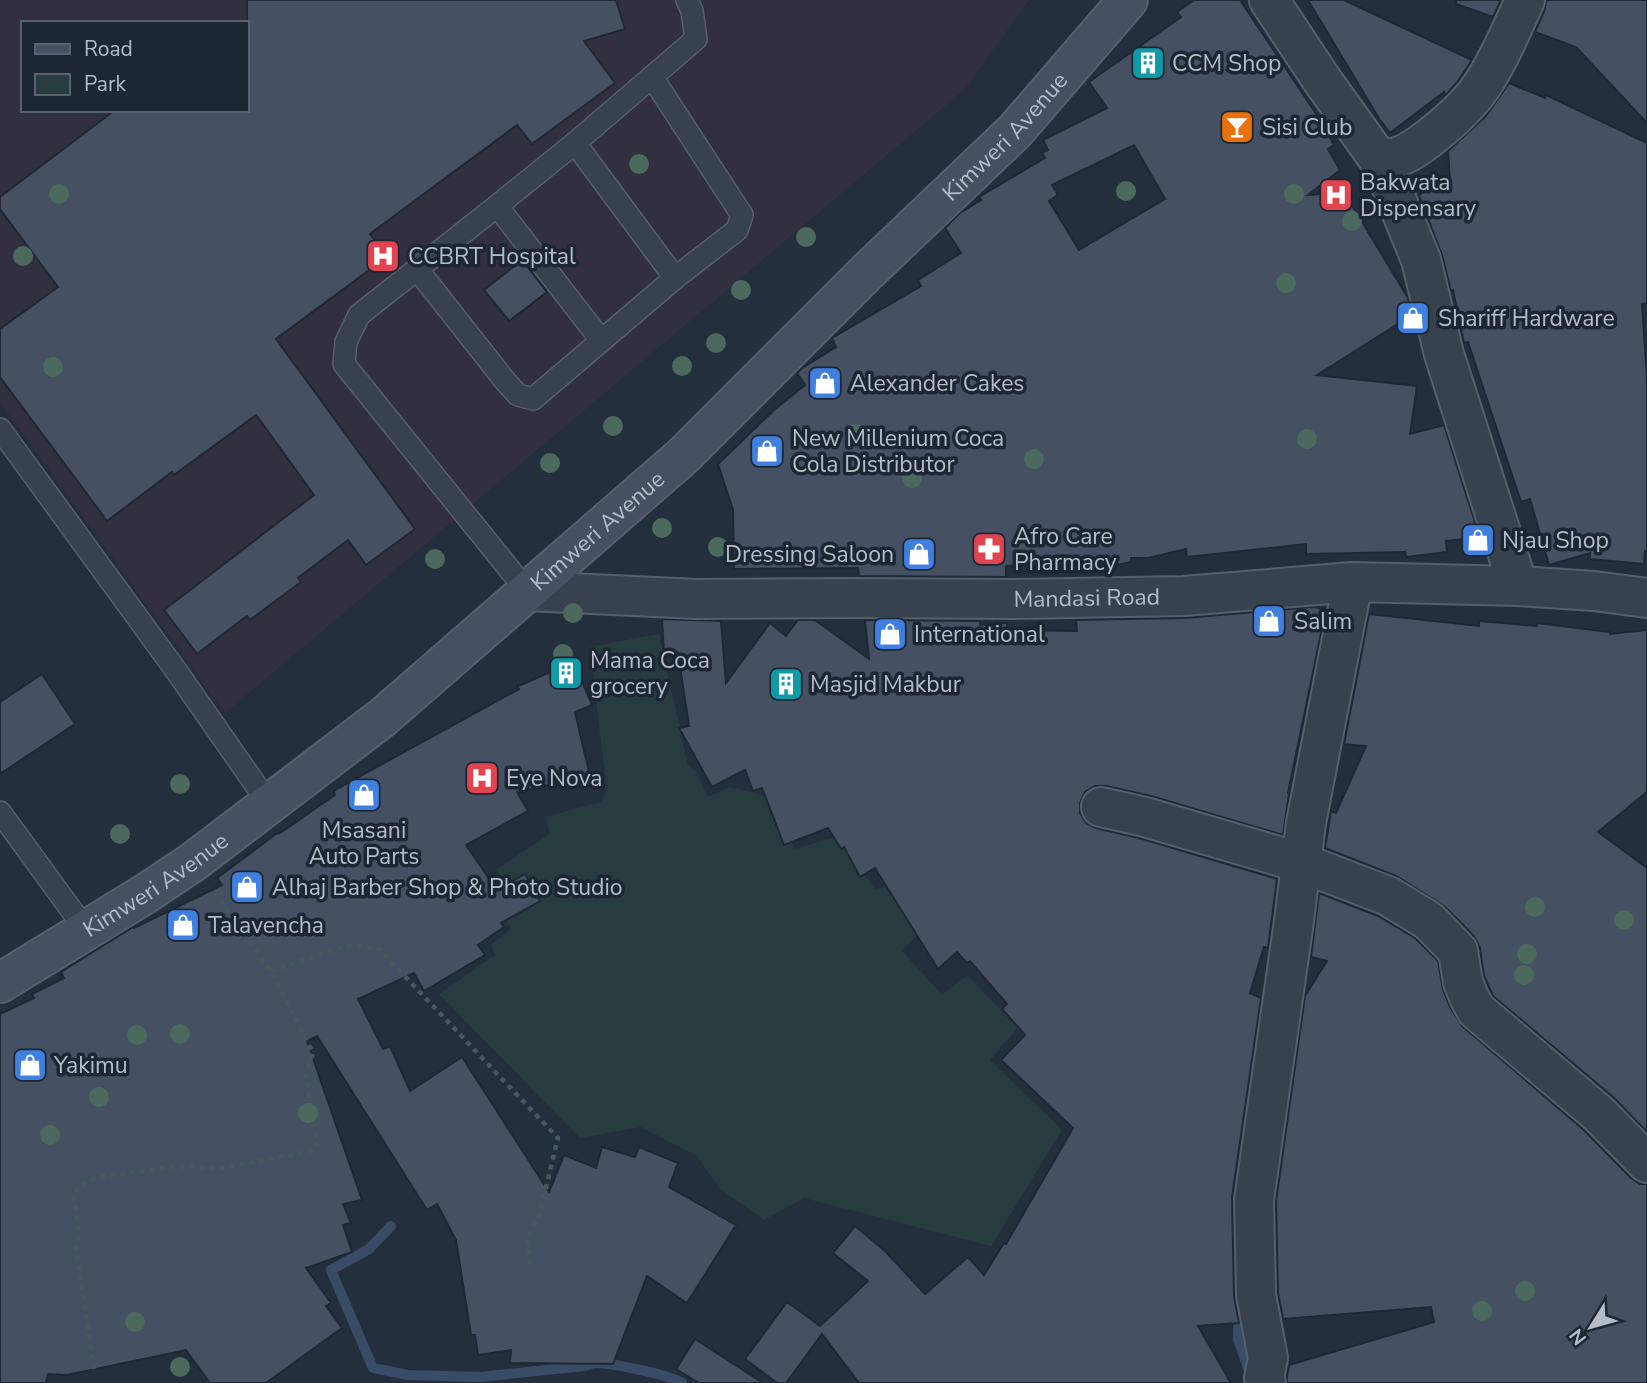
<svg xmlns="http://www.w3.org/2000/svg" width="1647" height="1383" font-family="'Nunito Sans',sans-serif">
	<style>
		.medical { fill: #32303f; fill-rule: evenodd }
		.green { fill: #263c3f }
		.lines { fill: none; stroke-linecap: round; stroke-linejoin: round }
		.stream { stroke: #394c67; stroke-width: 10 }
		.building { fill: #455162; stroke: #1f2835; stroke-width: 2; fill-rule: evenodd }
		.lane-casing { stroke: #565f6c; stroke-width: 24 }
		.street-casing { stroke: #565f6c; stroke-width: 42 }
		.secondary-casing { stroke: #565f6c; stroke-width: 42 }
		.path { stroke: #44595c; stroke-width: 4.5; stroke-dasharray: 5 5; stroke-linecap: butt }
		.lane { stroke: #38414e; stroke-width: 21 }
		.street { stroke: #38414e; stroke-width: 38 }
		.secondary { stroke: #465061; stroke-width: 38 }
		.tree { fill: #4b6a5d }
		.labels { text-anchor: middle; stroke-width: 7; stroke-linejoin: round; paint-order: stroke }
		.poi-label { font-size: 23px; fill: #b4bcc9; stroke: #1d2633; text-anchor: start }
		.street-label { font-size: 23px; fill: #b4bcc9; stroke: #1d2633 }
	</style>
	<rect width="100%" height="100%" fill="#242f3e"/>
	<!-- medical -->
	<path class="medical" d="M0,0H1029L964,90L225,713L0,402ZM23,23H247V110H23Z"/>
	<!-- green -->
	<polygon class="green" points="659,634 688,766 695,770 708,797 730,787 773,798 794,849 836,837 875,889 891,886 920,932 902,951 942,995 967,975 1018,1027 990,1060 1062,1130 991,1246 804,1198 764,1220 719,1188 697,1156 641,1127 580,1138 439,994 495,955 491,945 511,929 504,915 512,907 497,869 550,834 545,817 601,802 607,789 589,647"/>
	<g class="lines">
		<!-- stream -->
		<g class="stream">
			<path d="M391,1226L369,1249L331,1270L373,1368L408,1375L480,1377L585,1366C590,1364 592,1363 596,1363C612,1363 670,1375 682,1383"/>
			<polyline points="1239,1294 1238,1339 1251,1377"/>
		</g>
	</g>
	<!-- building -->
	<g class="building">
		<polygon points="247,0 616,0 625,29 584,41 615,83 532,144 517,125 370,234 388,256 276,339 415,529 366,565 348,540 298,578 301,582 250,620 247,616 197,654 164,610 314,495 256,415 174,475 172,472 107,521 0,377 0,329 58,287 0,209 0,197 115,110 247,110"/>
		<path d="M1194,0H1240L1319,118L1334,145L1328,149L1340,170L1308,195L1344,192L1408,298L1412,315L1317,375L1417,386L1410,434L1444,425L1474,519L1476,538L1446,541L1447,552L1406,557L1405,552L1306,554V544L1187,557L1186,549L1148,558H1131V562L1112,566L1085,570L1084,561L1006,566V577L859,576L858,568L734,569L733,510L718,464L774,410L805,385L797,373L802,368L836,347L832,338L921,286L918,280L961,253L945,228L960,213L981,200L979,197L1045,158L1042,153L1048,150L1043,140L1107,108L1089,82L1181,17L1177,12ZM1134,145L1165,199L1079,250L1049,201L1058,195L1052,185Z"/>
		<polygon points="1308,0 1344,0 1472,60 1458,81 1445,96 1444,92 1390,133 1380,120"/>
		<polygon points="1456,0 1501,0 1493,17 1456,4"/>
		<polygon points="1546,0 1647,0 1647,123 1576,47 1535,32 1545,9"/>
		<polygon points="1509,83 1545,98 1546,95 1647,143 1647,303 1642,304 1647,378 1647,552 1645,551 1644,564 1590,559 1590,553 1549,565 1530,499 1521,502 1468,342 1464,343 1453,290 1451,291 1442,255 1420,198 1419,195 1435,185 1450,183 1448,151 1486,116"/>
		<polygon points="522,260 547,292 509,321 484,290"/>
		<polygon points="1312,607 1326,609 1288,793 1289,794 1283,835 1151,796 1106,786 1095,786 1085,792 1080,803 1080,813 1086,823 1096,828 1139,838 1277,879 1268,948 1264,947 1250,993 1261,998 1232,1197 1234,1296 1239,1323 1198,1326 1231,1383 859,1383 822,1334 786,1383 777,1383 745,1359 787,1302 820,1326 868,1281 833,1253 855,1226 885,1251 925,1294 968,1257 984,1275 1004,1243 1006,1244 1073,1128 1001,1060 1025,1035 1002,1009 1007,1004 970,961 967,963 957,952 938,969 875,868 860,877 844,847 841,849 828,828 784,845 762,788 753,791 745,770 712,787 679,728 689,726 678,653 664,654 662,619 721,621 726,683 770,623 786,636 798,620 815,620 869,659 865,620 980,621 980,625 1007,623 1007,630 1077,631 1076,620 1184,618"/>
		<polygon points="1369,614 1479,626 1479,621 1537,626 1537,623 1610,632 1610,634 1647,630 1647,792 1598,832 1647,868 1647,1132 1613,1097 1493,996 1484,976 1480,948 1474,936 1444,906 1396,876 1325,848 1331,811 1336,813 1366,746 1344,744"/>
		<polygon points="574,662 592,705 575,712 590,776 517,792 528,811 466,845 497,890 525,874 540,901 501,923 504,927 478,945 485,955 424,991 414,973 358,999 383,1049 390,1046 410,1091 462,1057 549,1192 564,1155 596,1168 602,1147 635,1157 639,1147 678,1163 669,1187 736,1225 687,1303 647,1276 613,1364 510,1363 511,1350 478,1355 475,1335 471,1335 456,1240 437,1204 427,1210 317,1036 307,1041 362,1200 343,1204 351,1223 343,1225 352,1252 306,1268 331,1303 326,1306 342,1328 266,1383 210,1383 186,1350 67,1375 48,1374 46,1383 0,1383 0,1014 34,998 32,994 64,978 61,972 133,927 134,928 222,885 217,878 276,834 280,833 335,795 333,791 519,689 518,686"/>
		<polygon points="42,674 75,724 0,774 0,702"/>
		<polygon points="1319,893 1378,916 1415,938 1438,961 1443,990 1450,1007 1462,1026 1584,1130 1631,1178 1640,1184 1647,1184 1647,1383 1287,1383 1287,1377 1289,1365 1434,1322 1431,1307 1283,1319 1278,1293 1276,1201 1305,996 1327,961 1311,957"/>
		<polygon points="695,1339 763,1383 699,1383 676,1369"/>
	</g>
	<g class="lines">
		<!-- lane casing -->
		<g class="lane-casing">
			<g id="lane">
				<polyline points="575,143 675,278"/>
				<polyline points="497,206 601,340"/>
				<polyline points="417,269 506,382 518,395 533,399 675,278 737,230 742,215 652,77"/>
				<polyline points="0,429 175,669 269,804"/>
				<polyline points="527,591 344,364 346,342 359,315 497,206 575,143 696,39 692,11 687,0"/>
				<polyline points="0,812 86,930"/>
			</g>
		</g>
		<!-- street casing -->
		<g class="street-casing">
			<g id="street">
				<polyline points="1269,0 1322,80 1382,164 1421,260 1444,354 1518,586"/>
				<path d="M1382,164L1385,158C1400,160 1416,148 1428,139C1445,126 1461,112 1475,95C1494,71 1512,29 1525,0"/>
				<path id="s1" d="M527,591L697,599L856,598L1013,599L1184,596L1353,582L1518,586L1594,591L1647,598"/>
				<polyline points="1101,807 1145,817 1302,863 1388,896 1429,921 1458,951 1463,982 1469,997 1476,1010 1599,1114 1647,1163"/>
				<polyline points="1266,1383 1264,1378 1268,1358 1256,1295 1254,1200 1294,921 1306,823 1353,582"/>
			</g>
		</g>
		<!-- secondary casing -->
		<g class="secondary-casing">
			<g id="secondary">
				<path id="s2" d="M0,983L145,894L193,862L382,718L683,456L867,272L1015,131L1128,0"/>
			</g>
		</g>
		<!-- path -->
		<g class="path">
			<polyline points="271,971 330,951 354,945 379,949 558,1138 539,1216 527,1240 531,1269"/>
			<path d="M94,1369L76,1247C82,1232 75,1210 73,1194L87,1181L98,1177L171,1167L224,1168L311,1151L315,1149L317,1145L306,1074L313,1053L271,971L213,891"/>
		</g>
		<!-- lane -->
		<use href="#lane" class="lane"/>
		<!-- street -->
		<use href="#street" class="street"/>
		<!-- secondary -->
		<use href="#secondary" class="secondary"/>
	</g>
	<!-- trees -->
	<g class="tree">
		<circle cx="639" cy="164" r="10"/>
		<circle cx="1126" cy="191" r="10"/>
		<circle cx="59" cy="194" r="10"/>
		<circle cx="1294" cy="194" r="10"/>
		<circle cx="1352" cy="221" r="10"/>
		<circle cx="806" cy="237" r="10"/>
		<circle cx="23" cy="256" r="10"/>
		<circle cx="1286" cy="283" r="10"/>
		<circle cx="741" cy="290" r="10"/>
		<circle cx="716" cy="343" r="10"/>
		<circle cx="682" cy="366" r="10"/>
		<circle cx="53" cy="367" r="10"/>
		<circle cx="613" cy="426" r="10"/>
		<circle cx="855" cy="434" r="10"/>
		<circle cx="1307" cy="439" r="10"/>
		<circle cx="1034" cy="459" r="10"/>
		<circle cx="550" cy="463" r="10"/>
		<circle cx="912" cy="478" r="10"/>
		<circle cx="662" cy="528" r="10"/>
		<circle cx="718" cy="547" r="10"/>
		<circle cx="435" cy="559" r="10"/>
		<circle cx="573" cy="613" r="10"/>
		<circle cx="563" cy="654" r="10"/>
		<circle cx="180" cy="784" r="10"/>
		<circle cx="120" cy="834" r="10"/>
		<circle cx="1535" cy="907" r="10"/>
		<circle cx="1624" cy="920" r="10"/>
		<circle cx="1527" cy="954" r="10"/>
		<circle cx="1524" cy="975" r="10"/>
		<circle cx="180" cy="1034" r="10"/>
		<circle cx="137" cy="1035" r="10"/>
		<circle cx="99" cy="1097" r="10"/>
		<circle cx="308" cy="1113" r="10"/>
		<circle cx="50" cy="1135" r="10"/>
		<circle cx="1525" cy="1291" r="10"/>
		<circle cx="1482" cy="1311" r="10"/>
		<circle cx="135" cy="1322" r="10"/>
		<circle cx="180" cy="1367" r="10"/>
	</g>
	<!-- icons -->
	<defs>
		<g id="building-square" transform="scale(1.75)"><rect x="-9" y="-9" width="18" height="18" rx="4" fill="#0f9aa8" stroke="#1d2633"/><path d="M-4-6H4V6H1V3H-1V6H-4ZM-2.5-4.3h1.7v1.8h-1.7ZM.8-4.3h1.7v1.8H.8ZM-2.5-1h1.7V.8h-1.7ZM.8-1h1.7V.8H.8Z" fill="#fff"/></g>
		<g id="bar-square" transform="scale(1.75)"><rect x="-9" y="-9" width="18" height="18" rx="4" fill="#e8710a" stroke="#1d2633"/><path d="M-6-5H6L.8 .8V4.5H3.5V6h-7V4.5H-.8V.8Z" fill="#fff"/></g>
		<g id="hospital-square" transform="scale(1.75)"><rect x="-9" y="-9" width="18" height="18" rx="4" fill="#e0444e" stroke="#1d2633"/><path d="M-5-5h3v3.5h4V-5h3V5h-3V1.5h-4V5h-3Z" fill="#fff"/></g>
		<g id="shop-square" transform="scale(1.75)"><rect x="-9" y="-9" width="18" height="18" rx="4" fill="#3f7fe0" stroke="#1d2633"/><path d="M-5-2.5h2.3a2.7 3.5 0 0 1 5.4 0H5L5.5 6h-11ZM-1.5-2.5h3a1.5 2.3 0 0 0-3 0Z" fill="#fff"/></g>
		<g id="pharmacy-square" transform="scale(1.75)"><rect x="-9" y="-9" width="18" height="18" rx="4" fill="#e0444e" stroke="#1d2633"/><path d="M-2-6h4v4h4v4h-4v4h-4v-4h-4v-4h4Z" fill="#fff"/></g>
	</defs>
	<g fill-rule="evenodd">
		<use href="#building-square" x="1148" y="63"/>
		<use href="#bar-square" x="1237" y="127"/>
		<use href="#hospital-square" x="1336" y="195"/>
		<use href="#hospital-square" x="383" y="256"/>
		<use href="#shop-square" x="1413" y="318"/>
		<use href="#shop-square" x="825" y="383"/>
		<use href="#shop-square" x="767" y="451"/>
		<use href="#shop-square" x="1478" y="540"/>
		<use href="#pharmacy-square" x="989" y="549"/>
		<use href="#shop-square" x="919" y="554"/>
		<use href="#shop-square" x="1269" y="621"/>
		<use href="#shop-square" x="890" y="634"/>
		<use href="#building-square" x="566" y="673"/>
		<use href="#building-square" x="786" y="684"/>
		<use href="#hospital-square" x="482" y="778"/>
		<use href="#shop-square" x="364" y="795"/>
		<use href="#shop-square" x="247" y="887"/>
		<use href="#shop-square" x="183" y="925"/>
		<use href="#shop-square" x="30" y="1065"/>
	</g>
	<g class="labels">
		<!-- poi labels -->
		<g class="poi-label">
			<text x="1172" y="71">CCM Shop</text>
			<text x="1262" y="135">Sisi Club</text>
			<text x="1360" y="190">Bakwata<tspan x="1360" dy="26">Dispensary</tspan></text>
			<text x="408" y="264">CCBRT Hospital</text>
			<text x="1438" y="326">Shariff Hardware</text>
			<text x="850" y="391">Alexander Cakes</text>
			<text x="792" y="446">New Millenium Coca<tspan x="792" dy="26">Cola Distributor</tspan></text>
			<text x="1014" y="544">Afro Care<tspan x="1014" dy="26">Pharmacy</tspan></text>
			<text x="1502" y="548">Njau Shop</text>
			<text x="894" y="562" text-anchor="end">Dressing Saloon</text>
			<text x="1294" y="629">Salim</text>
			<text x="914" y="642">International</text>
			<text x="590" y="668">Mama Coca<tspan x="590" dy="26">grocery</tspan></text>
			<text x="810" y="692">Masjid Makbur</text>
			<text x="506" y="786">Eye Nova</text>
			<text x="364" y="838" text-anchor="middle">Msasani<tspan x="364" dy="26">Auto Parts</tspan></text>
			<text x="272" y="895">Alhaj Barber Shop &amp; Photo Studio</text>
			<text x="208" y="933">Talavencha</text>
			<text x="54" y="1073">Yakimu</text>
		</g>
		<!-- street labels -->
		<g class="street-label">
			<text dy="8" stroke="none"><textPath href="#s2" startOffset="1318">Kimweri Avenue</textPath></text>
			<text dy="8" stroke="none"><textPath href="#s2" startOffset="751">Kimweri Avenue</textPath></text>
			<text dy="8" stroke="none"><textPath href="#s1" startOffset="560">Mandasi Road</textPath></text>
			<text dy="8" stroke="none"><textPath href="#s2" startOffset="184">Kimweri Avenue</textPath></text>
		</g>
	</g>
	<!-- legend -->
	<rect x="21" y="21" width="228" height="91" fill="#1d2633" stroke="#59626f" stroke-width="2"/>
	<rect x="35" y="44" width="35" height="10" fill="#465061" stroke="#59626f" stroke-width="2"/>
	<text x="84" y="56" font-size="21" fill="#b4bcc9">Road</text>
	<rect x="35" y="74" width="35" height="21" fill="#263c3f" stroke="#59626f" stroke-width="2"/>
	<text x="84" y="91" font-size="21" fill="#b4bcc9">Park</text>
	<!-- north arrow -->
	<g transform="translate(1591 1327) rotate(233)" stroke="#1d2633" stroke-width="5" paint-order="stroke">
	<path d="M0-5L12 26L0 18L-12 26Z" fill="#b4bcc9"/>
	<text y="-10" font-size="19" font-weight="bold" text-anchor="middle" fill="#b4bcc9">N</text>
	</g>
</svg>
